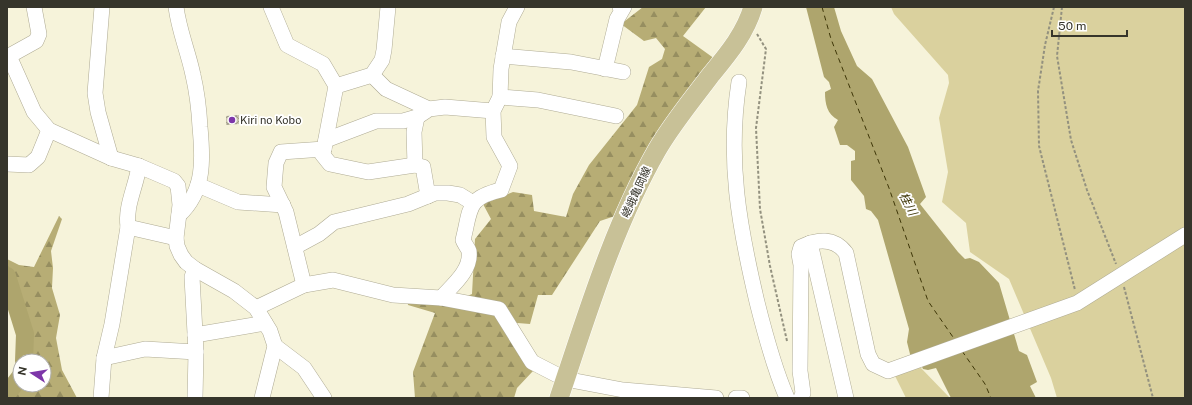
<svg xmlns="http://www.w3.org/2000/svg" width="1192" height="405" font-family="'Public Sans','Noto Sans JP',sans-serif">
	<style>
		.green { fill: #dad19e }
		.forest { fill: url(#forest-firs) }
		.water { fill: #aea56d }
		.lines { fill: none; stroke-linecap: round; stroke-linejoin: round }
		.river { stroke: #aea56d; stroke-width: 18 }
		.ferry { stroke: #3e3607; stroke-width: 1; stroke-dasharray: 5 4; stroke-linecap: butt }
		.building { fill: url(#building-cross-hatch) }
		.minor-casing { stroke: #afab94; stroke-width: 16 }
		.major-casing { stroke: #fff; stroke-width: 20 }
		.path { stroke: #93917f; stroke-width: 2; stroke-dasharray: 3 2; stroke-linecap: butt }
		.minor { stroke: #fff; stroke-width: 15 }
		.major { stroke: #c8c197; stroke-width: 19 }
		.poi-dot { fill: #7d36a9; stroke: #fff; stroke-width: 1.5 }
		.labels { text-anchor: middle; stroke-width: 3.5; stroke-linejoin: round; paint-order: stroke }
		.poi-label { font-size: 11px; fill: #36352b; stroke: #fff; text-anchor: start }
		.street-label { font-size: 11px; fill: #36352b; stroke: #fff }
		.water-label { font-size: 12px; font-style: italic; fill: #3e3607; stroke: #fff }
	</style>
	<defs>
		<pattern id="forest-firs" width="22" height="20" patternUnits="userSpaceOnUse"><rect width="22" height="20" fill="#b7ad75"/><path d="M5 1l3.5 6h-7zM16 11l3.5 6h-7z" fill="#968e60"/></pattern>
		<pattern id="building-cross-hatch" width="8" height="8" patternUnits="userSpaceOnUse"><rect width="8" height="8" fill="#c6c2aa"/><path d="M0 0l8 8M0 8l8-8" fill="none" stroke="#a29e8b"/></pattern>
	</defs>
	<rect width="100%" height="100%" fill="#f6f3da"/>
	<!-- green -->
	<g class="green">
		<polygon points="891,7 1185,7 1185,398 1057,398 1051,378 1009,279 970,252 966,223 942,202 948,172 939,118 949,83 948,75 894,14"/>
		<polygon points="919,366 950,398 906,398 895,376"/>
	</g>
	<!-- forest -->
	<g class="forest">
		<polygon points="643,7 706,7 683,36 715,59 618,215 600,221 552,295 538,295 530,324 504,322 533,371 517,388 514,398 415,398 413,372 435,313 408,305 407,299 449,304 472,294 475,239 491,219 483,204 513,192 532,195 534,211 566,217 573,194 589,165 637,105 649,67 662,59 665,49 656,38 644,41 621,24"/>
		<polygon points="59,216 62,219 51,251 53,268 52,288 60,315 56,338 62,370 77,398 7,398 7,388 18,371 20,371 20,385 44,385 44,361 29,361 18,296 7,273 7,259 19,265 34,267"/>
	</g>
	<!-- water -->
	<path class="water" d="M806,7H834L841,31L857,66L872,79L908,147L926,197L920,204L958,252L965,259L970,258L979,262L999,283L1019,351L1027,355L1037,382L1030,386L1036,398H951L936,368L928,370L923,369L918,358H911L907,342L909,329L878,220L871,211L866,209L864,196L851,180V161L855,160V151L847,145H840L834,127L838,120C827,114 825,104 825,92L831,89L829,82L824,77Z"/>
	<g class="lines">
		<!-- river -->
		<g class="river">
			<polyline points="7,276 25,334 24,361"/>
			<polyline points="7,394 20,377"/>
		</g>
		<!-- ferry -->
		<g class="ferry">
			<polyline points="822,7 831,39 889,188 928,301 955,340"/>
			<polyline points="962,351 985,384 991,398"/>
		</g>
	</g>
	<!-- building -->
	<polygon class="building" points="239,115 239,124 226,125 226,116"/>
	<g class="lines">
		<!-- minor casing -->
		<g class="minor-casing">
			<g id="minor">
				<polyline points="34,7 39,34 36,41 9,56 34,112 49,130 111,158 139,166 174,181 178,186 180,205 176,238 177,246 181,255 186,262 195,269 234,291 256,308 270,331 275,346 262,398"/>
				<polyline points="102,7 95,93 98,112 111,158"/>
				<path d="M176,7C179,31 188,51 193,75C197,92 199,109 200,127C203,159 205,191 179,215"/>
				<polyline points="271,7 287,45 323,64 336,86 324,149 281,152 276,163 274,187 286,212 304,285"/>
				<polyline points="503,56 571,62 623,72"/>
				<polyline points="605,69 617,19 624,7 620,7"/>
				<polyline points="372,75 386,89 429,109"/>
				<path d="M739,82C727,160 739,226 757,302C765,334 774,368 787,398"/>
				<polyline points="336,86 372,75 382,60 384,50 388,7"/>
				<polyline points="500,97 538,100 616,116"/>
				<polyline points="326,140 376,121 403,121 417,117 429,109 445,107 493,111"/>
				<polyline points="324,149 322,154 330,164 368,172 415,165 423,167 428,196"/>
				<polyline points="7,164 29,165 38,157 49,130"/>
				<polyline points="415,165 414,132 417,117"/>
				<polyline points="198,185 238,202 283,205"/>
				<path d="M128,227C125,206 136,187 139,166"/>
				<polyline points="810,243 846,398"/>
				<polyline points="295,247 319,234 334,222 408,204 435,193 448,193 460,195 473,203"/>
				<polyline points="195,269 192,277 196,352 195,398"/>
				<polyline points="441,298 499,309 532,362 565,379 623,390 716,398"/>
				<path d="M256,308L304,285L333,280L393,295L441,298C452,286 472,270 469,251C468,248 464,243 463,240C471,209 466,198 501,190L510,166L494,137L493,111L500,97L501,69L509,22L517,7"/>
				<polyline points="195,335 265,323"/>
				<polyline points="275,346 304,368 324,398"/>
				<polyline points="104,358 145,349 196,352"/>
				<polyline points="101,398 104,358 112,324 128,227 176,238"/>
				<polyline points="736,398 742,398"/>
				<path d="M801,398L803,393L800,371L801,265L799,254L801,247C817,239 834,237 846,253L868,354L873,364L888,371L1077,303L1185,235"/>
			</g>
		</g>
		<!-- major casing -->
		<g class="major-casing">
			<path id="major" d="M559,398C587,315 613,227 657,150C672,124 692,100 710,76C728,54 745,34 753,7"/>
		</g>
		<!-- path -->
		<g class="path">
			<polyline points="1054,7 1045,45 1038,91 1039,146 1075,290"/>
			<polyline points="1062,7 1057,56 1071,140 1087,190 1116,264"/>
			<polyline points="757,34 766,49 756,128 760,209 770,266 787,341"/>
			<polyline points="1124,287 1153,398"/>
		</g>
		<!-- minor -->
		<use href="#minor" class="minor"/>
		<!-- major -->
		<use href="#major" class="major"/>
	</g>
	<!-- markers -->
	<circle class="poi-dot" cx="232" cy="120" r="4"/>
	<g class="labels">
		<!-- poi labels -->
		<g class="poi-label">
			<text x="240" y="124">Kiri no Kobo</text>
		</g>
		<!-- street labels -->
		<g class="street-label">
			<text transform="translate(636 192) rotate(-65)" y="4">嵯峨亀岡線</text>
		</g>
		<!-- water labels -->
		<g class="water-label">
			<text transform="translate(908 204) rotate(63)" y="4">桂川</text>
		</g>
	</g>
	<!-- border -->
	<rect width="1192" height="405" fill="none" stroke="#36352b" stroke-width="16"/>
	<!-- north arrow -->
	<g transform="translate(32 373) rotate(282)"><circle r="19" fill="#ffffff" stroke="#afaeaa"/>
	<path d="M0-3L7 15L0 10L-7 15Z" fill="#7d36a9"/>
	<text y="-6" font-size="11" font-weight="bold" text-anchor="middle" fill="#36352b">N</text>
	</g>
	<!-- scale -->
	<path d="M1052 30v6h75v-6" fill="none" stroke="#36352b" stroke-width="2"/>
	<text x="1058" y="30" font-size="12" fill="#36352b" stroke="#ffffff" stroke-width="3" paint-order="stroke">50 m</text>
</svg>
